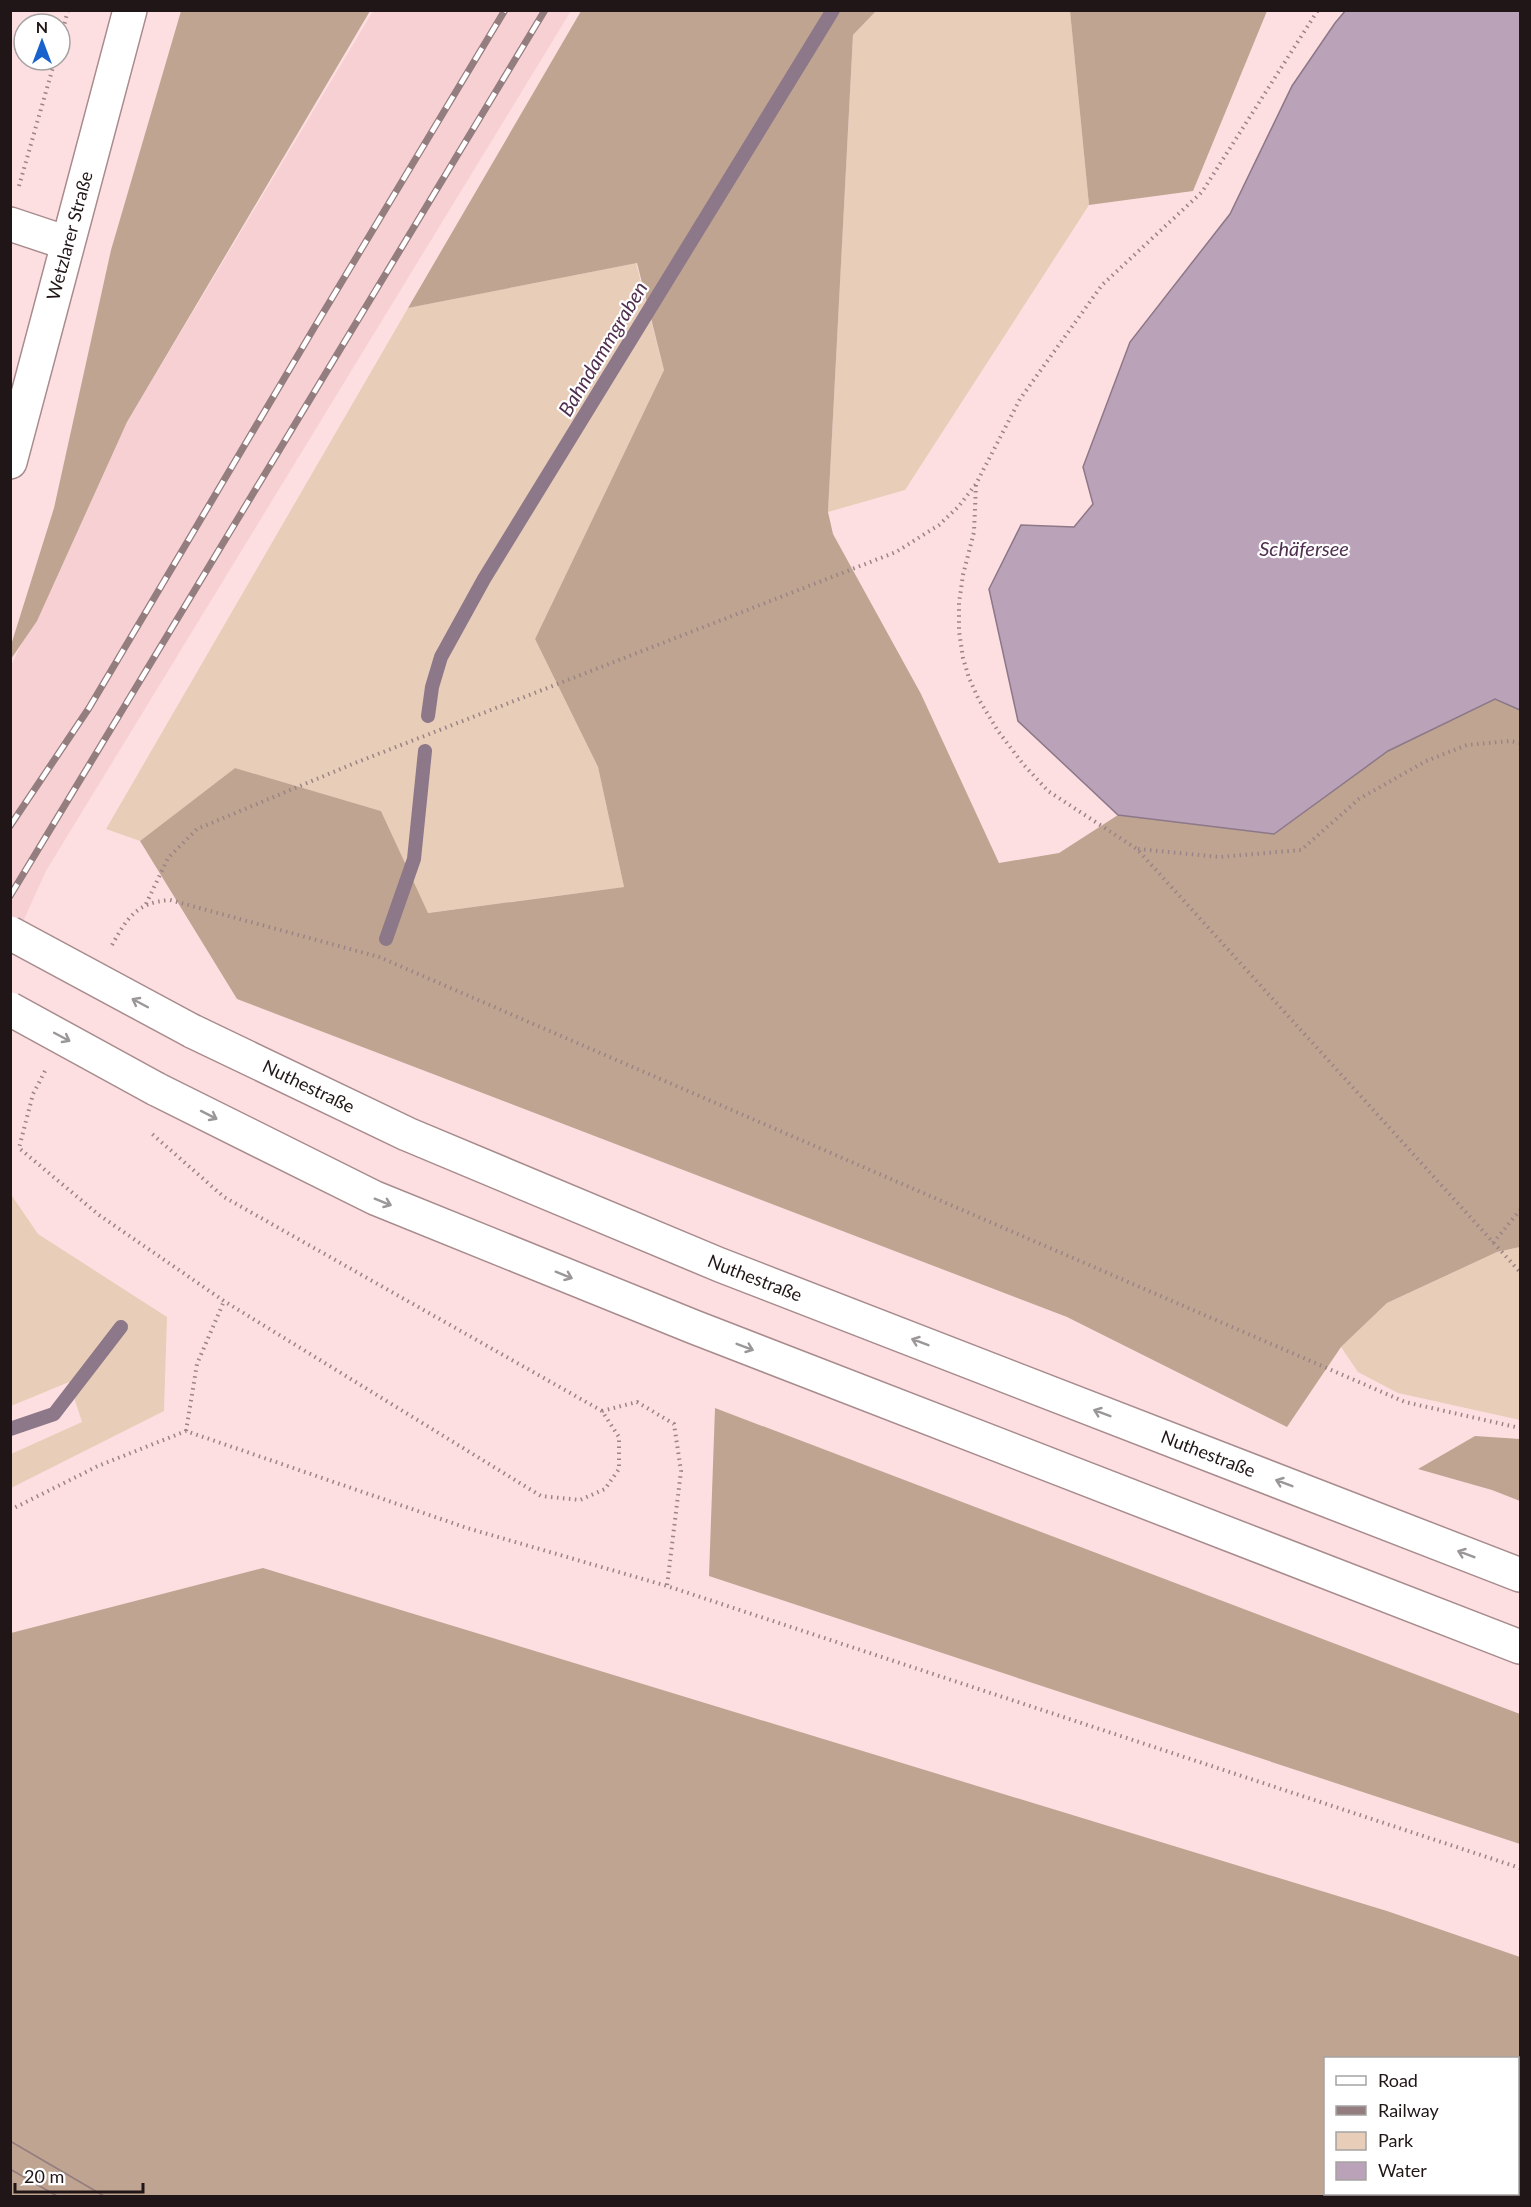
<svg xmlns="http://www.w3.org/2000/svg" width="1531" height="2207" font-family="Lato,sans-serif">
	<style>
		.built { fill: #f7d0d3 }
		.green { fill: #e8cdb9 }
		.forest { fill: #bfa591; fill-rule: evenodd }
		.water { fill: #baa2b8; stroke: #8c7888; stroke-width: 1.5 }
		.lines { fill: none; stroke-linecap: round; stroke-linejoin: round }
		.stream { stroke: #8c7888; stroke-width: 14 }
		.tertiary-casing { stroke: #a78b8d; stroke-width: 36 }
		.trunk-casing { stroke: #a78b8d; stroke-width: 36 }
		.path { stroke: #9a8485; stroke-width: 4; stroke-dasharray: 1.5 4.5; stroke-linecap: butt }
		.tertiary { stroke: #fff; stroke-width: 33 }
		.trunk { stroke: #fff; stroke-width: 33 }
		.tram { stroke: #937d7f; stroke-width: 1.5 }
		.rail-casing { stroke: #937d7f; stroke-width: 7 }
		.rail { stroke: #fff; stroke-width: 4.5; stroke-dasharray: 14; stroke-linecap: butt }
		.trunk-bridge-casing { stroke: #a78b8d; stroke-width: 36; stroke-linecap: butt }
		.trunk-bridge { stroke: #fff; stroke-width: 33 }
		.oneway { stroke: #9b9697 }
		.labels { text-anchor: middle; stroke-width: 4.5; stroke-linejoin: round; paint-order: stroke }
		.street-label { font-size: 18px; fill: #211617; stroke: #fff }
		.water-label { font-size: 20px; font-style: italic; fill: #502e4f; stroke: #fff }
	</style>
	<rect width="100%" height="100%" fill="#fedfe1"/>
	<!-- built -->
	<polygon class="built" points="373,11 571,11 46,871 11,948 11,666 127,422"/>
	<!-- green -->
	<g class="green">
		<polygon points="876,11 1070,11 1089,205 905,490 828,512 853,35"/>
		<polygon points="636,263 664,370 535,639 598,767 624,887 427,913 381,811 235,768 140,841 106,829 408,308"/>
		<polygon points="10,1193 38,1234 167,1317 164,1411 11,1488 11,1454 82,1422 69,1382 11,1406"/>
		<polygon points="1520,1247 1520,1420 1398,1393 1358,1372 1341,1347 1387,1303 1497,1252"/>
	</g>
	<!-- forest -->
	<g class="forest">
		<polygon points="181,11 370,11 127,422 37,621 11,659 11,645 54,508 111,250"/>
		<polygon points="581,11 876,11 853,35 828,512 833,534 921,694 999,863 1059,853 1118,815 1274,834 1388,751 1495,699 1520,710 1520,1247 1497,1252 1387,1303 1341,1347 1287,1427 1067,1317 237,999 140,841 235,768 381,811 428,913 624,887 598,767 535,639 664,370 637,263 408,308"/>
		<polygon points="1070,11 1267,11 1193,191 1089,205"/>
		<polygon points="715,1408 1520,1714 1520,1844 709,1576"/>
		<polygon points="1475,1436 1520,1439 1520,1501 1492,1490 1418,1469"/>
		<path d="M263,1568L1387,1911L1520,1957V2196H11V1633ZM1518,2058V2194H1326V2058Z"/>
	</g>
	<!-- water -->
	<polygon class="water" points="1346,10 1520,11 1520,710 1495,699 1388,751 1274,834 1118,815 1018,721 989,589 1021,525 1074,527 1093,504 1083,467 1130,342 1230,214 1292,86 1335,23"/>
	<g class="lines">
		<!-- stream -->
		<g class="stream">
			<polyline points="428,716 432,687 441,657 484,579 833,10"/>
			<polyline points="386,939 414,859 425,751"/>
			<polyline points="10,1429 54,1414 121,1327"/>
		</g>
		<!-- tertiary casing -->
		<g class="tertiary-casing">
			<g id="tertiary">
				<polyline points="10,224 67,243"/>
				<path id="s1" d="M10,462L130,10"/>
			</g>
		</g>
		<!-- trunk casing -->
		<g class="trunk-casing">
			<g id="trunk">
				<path id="s2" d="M192,1031L407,1134L720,1265L1520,1575"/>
				<polyline points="156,1089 375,1198 694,1327 1520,1647"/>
			</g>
		</g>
		<!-- path -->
		<g class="path">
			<polyline points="60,41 68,10"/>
			<polyline points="19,186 55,60"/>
			<polyline points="976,485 974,532 963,575 959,603 959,631 963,658 969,678 978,698 998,731 1023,764 1048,791 1137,849 1520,1272"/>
			<polyline points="1138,849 1220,857 1301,850 1359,799 1426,761 1467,745 1510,741 1520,743"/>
			<polyline points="146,904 168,858 197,829 355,763 896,552 939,525 959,506 976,484 1020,399 1102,285 1202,192 1318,10"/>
			<path d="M112,945C127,918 137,902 170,900L379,957L1405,1402L1520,1428"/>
			<polyline points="45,1071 33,1094 19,1148 99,1215 224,1301 541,1496 580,1500 605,1489 619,1469 619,1437 602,1411 224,1197 151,1133"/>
			<polyline points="1493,1243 1520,1210"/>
			<polyline points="602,1411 637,1402 674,1424 681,1471 667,1586"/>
			<polyline points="186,1431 197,1364 224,1301"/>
			<polyline points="10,1510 98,1466 186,1431 467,1528 667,1586 1520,1868"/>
		</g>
		<!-- tertiary -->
		<use href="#tertiary" class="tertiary"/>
		<!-- trunk -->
		<use href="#trunk" class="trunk"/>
		<!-- tram -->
		<g class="tram">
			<polyline points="10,2141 104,2196"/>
			<polyline points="10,2169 57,2196"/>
		</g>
		<!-- rail casing -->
		<g class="rail-casing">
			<g id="rail">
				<polyline points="10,826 89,708 314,328 505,10"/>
				<polyline points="10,896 545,10"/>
			</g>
		</g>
		<!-- rail -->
		<use href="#rail" class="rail"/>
		<!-- trunk-bridge casing -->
		<g class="trunk-bridge-casing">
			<g id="trunk-bridge">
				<polyline points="10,933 192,1031"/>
				<polyline points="10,1009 156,1089"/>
			</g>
		</g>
		<!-- trunk-bridge -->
		<use href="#trunk-bridge" class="trunk-bridge"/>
	</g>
	<!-- one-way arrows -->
	<defs><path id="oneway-shaft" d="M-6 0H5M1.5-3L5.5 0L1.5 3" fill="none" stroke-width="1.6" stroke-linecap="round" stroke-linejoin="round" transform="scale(1.5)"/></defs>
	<g class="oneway">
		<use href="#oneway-shaft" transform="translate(140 1003) rotate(-152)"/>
		<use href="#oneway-shaft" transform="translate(62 1037) rotate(28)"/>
		<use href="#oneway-shaft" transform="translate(209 1115) rotate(27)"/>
		<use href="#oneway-shaft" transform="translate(383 1202) rotate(22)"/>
		<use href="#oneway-shaft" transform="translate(564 1275) rotate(22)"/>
		<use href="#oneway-shaft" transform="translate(920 1342) rotate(-159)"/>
		<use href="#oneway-shaft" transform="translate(745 1347) rotate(21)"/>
		<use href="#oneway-shaft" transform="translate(1102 1413) rotate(-159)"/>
		<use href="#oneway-shaft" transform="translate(1284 1483) rotate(-159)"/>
		<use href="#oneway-shaft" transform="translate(1466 1554) rotate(-159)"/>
	</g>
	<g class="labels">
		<!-- street labels -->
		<g class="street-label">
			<text dy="6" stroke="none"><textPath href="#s1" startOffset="234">Wetzlarer Straße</textPath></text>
			<text dy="6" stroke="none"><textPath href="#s2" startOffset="129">Nuthestraße</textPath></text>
			<text dy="6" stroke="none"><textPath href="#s2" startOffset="615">Nuthestraße</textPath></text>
			<text dy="6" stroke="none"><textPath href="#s2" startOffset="1101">Nuthestraße</textPath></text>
		</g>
		<!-- water labels -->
		<g class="water-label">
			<text transform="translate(603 349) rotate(-59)" y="7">Bahndammgraben</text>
			<text x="1304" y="556">Schäfersee</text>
		</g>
	</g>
	<!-- border -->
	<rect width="1531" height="2207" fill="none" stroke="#211617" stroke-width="24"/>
	<!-- legend -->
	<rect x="1324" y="2057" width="195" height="138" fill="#ffffff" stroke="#a6a2a2" stroke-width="1.5"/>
	<rect x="1336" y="2076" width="30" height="9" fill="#ffffff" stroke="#a6a2a2" stroke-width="1.5"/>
	<text x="1378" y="2087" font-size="18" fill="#211617">Road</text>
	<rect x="1336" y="2106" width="30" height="9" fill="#937d7f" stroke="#a6a2a2" stroke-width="1.5"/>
	<text x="1378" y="2117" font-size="18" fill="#211617">Railway</text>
	<rect x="1336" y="2132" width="30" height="18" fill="#e8cdb9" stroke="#a6a2a2" stroke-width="1.5"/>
	<text x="1378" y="2147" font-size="18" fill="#211617">Park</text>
	<rect x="1336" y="2162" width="30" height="18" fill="#baa2b8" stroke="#a6a2a2" stroke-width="1.5"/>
	<text x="1378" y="2177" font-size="18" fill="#211617">Water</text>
	<!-- north arrow -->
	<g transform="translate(42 42)"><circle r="28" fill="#ffffff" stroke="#a6a2a2" stroke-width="1.5"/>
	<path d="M0-4.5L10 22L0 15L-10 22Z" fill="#1962cd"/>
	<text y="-9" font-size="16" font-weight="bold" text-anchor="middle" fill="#211617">N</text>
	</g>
	<!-- scale -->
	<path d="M15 2183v9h128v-9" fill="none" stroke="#211617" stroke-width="3"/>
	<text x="24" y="2183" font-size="18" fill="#211617" stroke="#ffffff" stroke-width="4.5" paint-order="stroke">20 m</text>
</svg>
